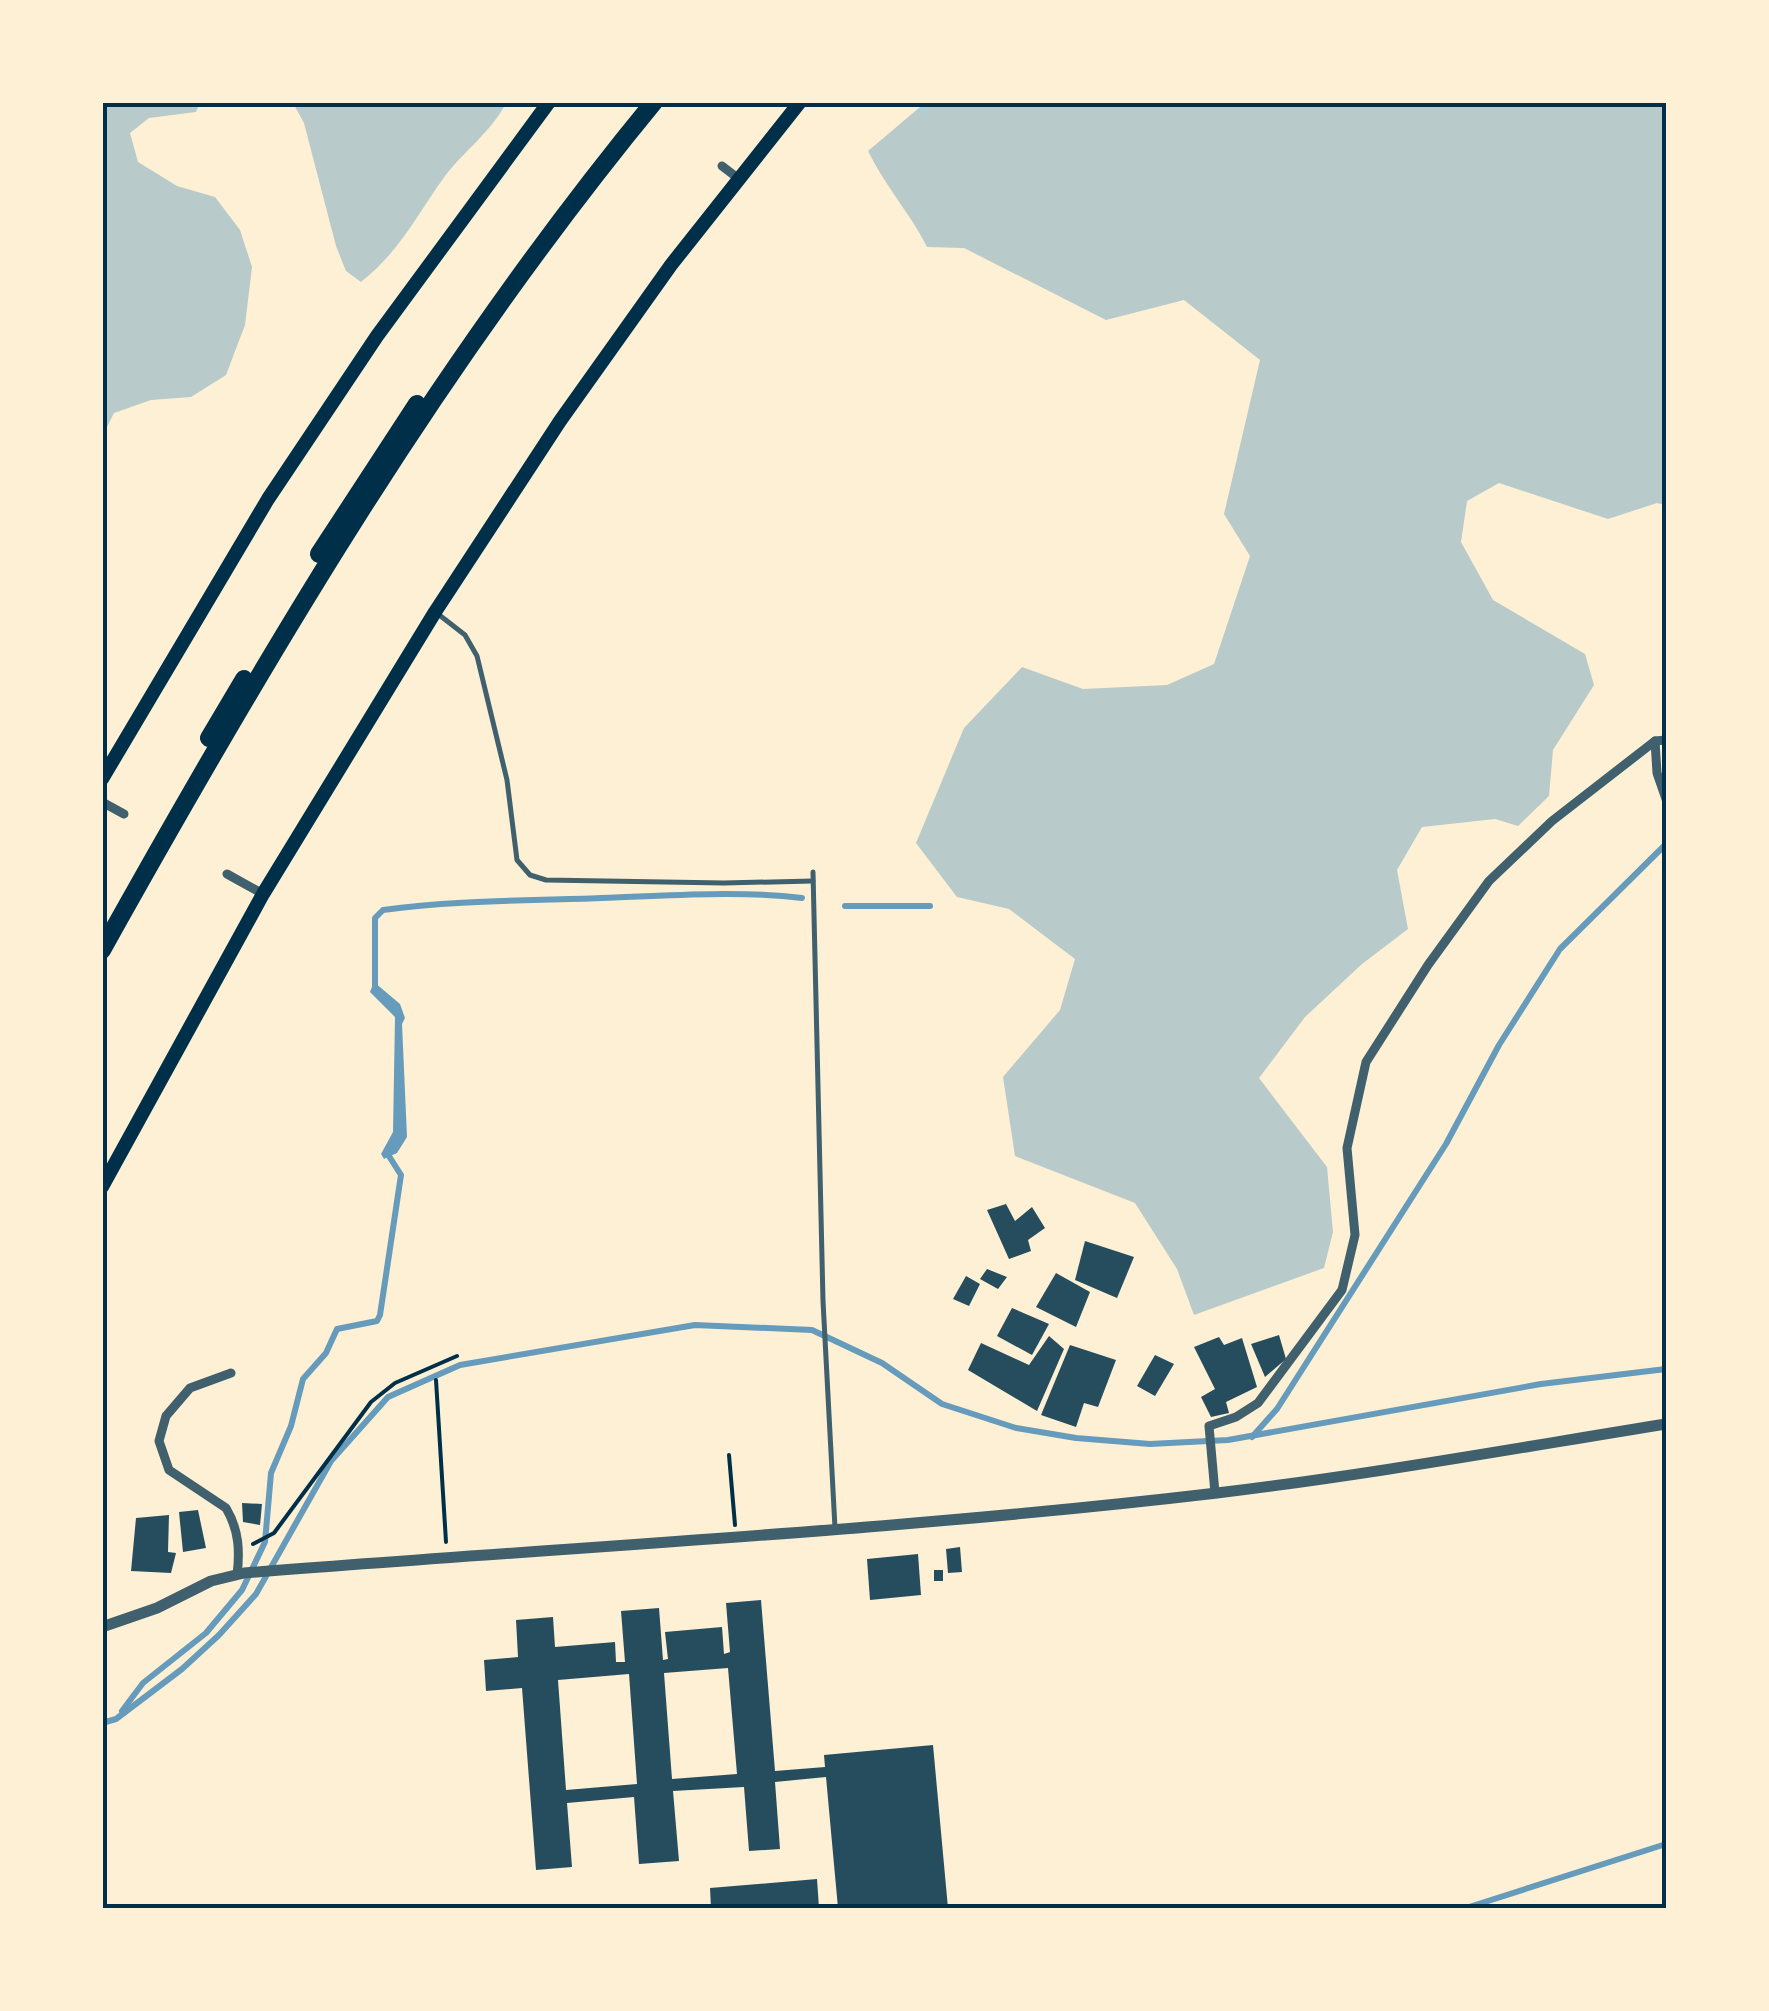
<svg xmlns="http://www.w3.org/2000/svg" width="1769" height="2011" font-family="'Asap Condensed',sans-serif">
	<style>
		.green { fill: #b9caca }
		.water { fill: #669bbc }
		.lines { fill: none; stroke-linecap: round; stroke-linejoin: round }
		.stream { stroke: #669bbc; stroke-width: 6 }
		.building { fill: #264d5e; fill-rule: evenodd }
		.path { stroke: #003049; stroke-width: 4 }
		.service { stroke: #3f606c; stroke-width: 5 }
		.minor { stroke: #3f606c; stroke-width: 9 }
		.tertiary { stroke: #3f606c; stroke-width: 11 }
		.secondary { stroke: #003049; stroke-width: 14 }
		.motorway { stroke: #003049; stroke-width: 18 }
		.neatline { fill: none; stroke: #003049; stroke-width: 4 }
	</style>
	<rect width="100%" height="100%" fill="#fdf0d5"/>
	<!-- green -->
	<g class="green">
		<polygon points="103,102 200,103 196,112 149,118 130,133 138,162 177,186 215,197 240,230 252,267 245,325 226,375 191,397 151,400 114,413 103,435"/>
		<path d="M926,102L1666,103V505L1657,503L1608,519L1499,483L1467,501L1461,542L1493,600L1585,654L1594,685L1553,750L1549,796L1518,826L1495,819L1422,827L1397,870L1408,929L1362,964L1305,1017L1259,1078L1327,1167L1333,1232L1324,1268L1194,1315L1177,1269L1135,1203L1015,1156L1003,1077L1060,1010L1075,959L1009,909L957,897L916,843L964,728L1022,667L1083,689L1167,685L1214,664L1250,556L1224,514L1260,360L1184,300L1106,320L964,248L927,247C910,213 885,186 868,151Z"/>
		<path d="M293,103H506C491,132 465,150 445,176C416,216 401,250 361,282L346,271L336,246L304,123Z"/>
	</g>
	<!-- water -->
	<polygon class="water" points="374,982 400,1004 405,1018 402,1024 407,1137 397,1153 384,1159 381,1154 393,1132 395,1017 370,992"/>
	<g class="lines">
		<!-- stream -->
		<g class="stream">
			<polyline points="845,906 930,906"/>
			<path d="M375,989V918L383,910C455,900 528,901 601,898C668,896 736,890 802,898"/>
			<polyline points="1252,1437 1277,1409 1446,1144 1499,1045 1560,949 1666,844"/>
			<polyline points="122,1711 143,1683 206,1633 242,1590 265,1542 271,1473 291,1426 303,1379 326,1353 337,1329 377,1321 380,1315 401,1175 387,1153"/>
			<polyline points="102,1723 116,1719 182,1669 219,1635 256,1594 331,1461 388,1397 460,1365 695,1325 812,1330 882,1363 942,1404 1016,1428 1076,1438 1150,1444 1228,1440 1541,1384 1666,1369"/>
			<polyline points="1466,1908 1666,1844"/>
		</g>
	</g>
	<!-- building -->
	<g class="building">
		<polygon points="1006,1204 1015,1221 1032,1207 1045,1228 1028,1240 1031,1251 1009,1259 987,1210"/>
		<polygon points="1085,1241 1134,1257 1117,1298 1075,1280"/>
		<polygon points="987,1269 1007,1277 998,1289 980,1279"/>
		<polygon points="1056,1273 1090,1292 1076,1327 1036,1307"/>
		<polygon points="966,1276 980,1284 969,1306 953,1299"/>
		<polygon points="1012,1308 1049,1324 1032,1355 997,1336"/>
		<polygon points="1279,1335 1286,1359 1265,1377 1251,1344"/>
		<polygon points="1049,1336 1064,1349 1037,1411 968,1370 981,1343 1029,1365"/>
		<polygon points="1219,1337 1224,1345 1242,1338 1257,1387 1226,1402 1229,1413 1211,1417 1201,1397 1215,1389 1194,1347"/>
		<polygon points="1070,1345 1116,1360 1098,1407 1084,1403 1076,1427 1041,1415"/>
		<polygon points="1155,1355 1174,1364 1155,1396 1137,1386"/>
		<polygon points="242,1503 262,1504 260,1525 243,1522"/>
		<polygon points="198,1510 206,1548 183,1552 179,1512"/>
		<polygon points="169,1515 168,1552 176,1553 171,1573 131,1571 136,1518"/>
		<polygon points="960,1547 962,1572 948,1573 946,1549"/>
		<polygon points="918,1554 921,1595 870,1600 867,1559"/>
		<rect x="934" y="1570" width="9" height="11"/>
		<path d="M761,1600L775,1771L825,1767L824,1755L933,1745L948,1908H838L826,1777L775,1782L780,1849L749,1851L744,1787L673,1791L679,1861L639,1864L634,1797L567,1803L572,1867L536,1870L522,1688L486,1691L484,1660L518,1657L516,1620L553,1617L555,1647L615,1642L616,1662H625L621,1611L659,1608L663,1660L668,1659L665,1632L722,1627L724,1654L730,1652L726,1603ZM728,1668L737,1774L672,1779L664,1673ZM629,1674L637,1784L566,1790L558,1680Z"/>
		<polygon points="817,1879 819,1908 711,1908 710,1888"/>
	</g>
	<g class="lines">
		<!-- path -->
		<g class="path">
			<polyline points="436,1380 446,1542"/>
			<polyline points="729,1455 735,1525"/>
			<polyline points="253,1544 274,1533 371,1402 395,1383 457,1356"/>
		</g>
		<!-- service -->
		<g class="service">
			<polyline points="438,614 465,635 477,656 507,780 517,860 530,875 546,880 724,883 813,881"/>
			<polyline points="813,872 823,1301 835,1528"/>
		</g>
		<!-- minor -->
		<g class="minor">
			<polyline points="722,166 739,179"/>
			<polyline points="1655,741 1657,773 1666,799"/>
			<polyline points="102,802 124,814"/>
			<polyline points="227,874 263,894"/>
			<path d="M231,1373L190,1388L166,1416L159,1441L169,1470L226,1508C239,1530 240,1551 237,1575"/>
			<polyline points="1215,1493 1209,1426 1236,1417 1258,1403 1342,1290 1355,1235 1347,1148 1366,1062 1428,965 1489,881 1552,821 1655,741 1666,740"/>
		</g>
		<!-- tertiary -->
		<path class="tertiary" d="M102,1627L157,1608L211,1581L244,1573C568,1547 894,1531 1217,1493C1368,1475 1517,1448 1666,1424"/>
		<!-- secondary -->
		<g class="secondary">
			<polyline points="102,779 268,499 377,336 549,102"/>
			<polyline points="102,1187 263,894 435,612 560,421 671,265 800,102"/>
		</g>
		<!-- motorway -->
		<g class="motorway">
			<polyline points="319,554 417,404"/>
			<polyline points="209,738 244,679"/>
			<path d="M102,950C266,656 439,363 654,102"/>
		</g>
	</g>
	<!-- border -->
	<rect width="1769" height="2011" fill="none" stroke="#fdf0d5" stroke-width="210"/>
	<rect x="105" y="105" width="1559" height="1801" class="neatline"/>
</svg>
